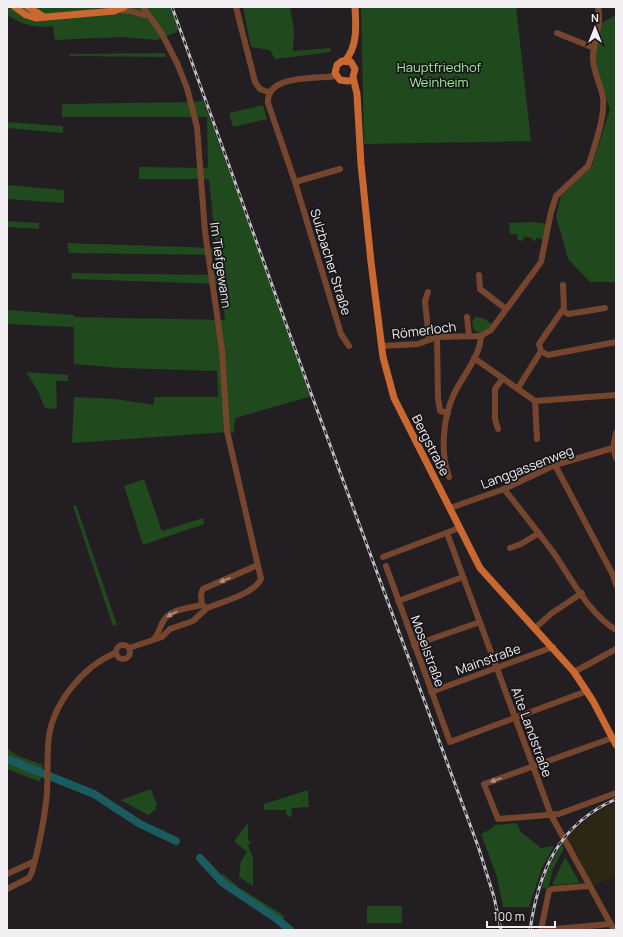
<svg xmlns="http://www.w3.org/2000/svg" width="623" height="937" font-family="Manrope,sans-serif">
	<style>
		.commercial { fill: #2d2615 }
		.green { fill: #20491e }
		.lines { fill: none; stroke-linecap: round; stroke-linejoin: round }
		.river { stroke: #1a5b5e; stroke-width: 8 }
		.minor { stroke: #75462d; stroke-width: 6 }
		.major { stroke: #c96830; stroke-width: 7 }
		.rail-casing { stroke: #c3c0c3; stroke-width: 3 }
		.rail { stroke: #181519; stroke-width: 1.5; stroke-dasharray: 4.5; stroke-linecap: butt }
		.oneway { fill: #ad9285 }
		.labels { text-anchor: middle; stroke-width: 3.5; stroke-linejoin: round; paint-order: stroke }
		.park-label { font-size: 13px; fill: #a0ee9a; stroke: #181519 }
		.street-label { font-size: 13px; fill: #f1eff1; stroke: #181519 }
	</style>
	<rect width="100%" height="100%" fill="#221e22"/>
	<!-- commercial -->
	<polygon class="commercial" points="616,802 616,876 592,887 567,838 575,829 598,811"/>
	<!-- green -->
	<g class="green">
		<path d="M7,7H109L54,15L122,13L135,7H170L178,28L177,32L156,40L123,37L55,40L53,26C34,29 23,24 7,15Z"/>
		<polygon points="243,7 290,7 294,30 293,51 330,48 331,52 275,59 270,50 251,47"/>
		<polygon points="361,7 516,7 531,141 364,144"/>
		<polygon points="616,15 616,282 590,282 568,259 556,216 561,196 592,166 610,109 595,66 596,48 602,23"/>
		<polygon points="165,53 166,57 69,56 70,54"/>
		<polygon points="203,100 312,396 235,418 234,433 228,432 72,443 74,397 115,399 154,405 154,397 218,397 217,371 121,368 74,364 74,327 7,324 7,310 74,315 74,317 225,320 221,284 72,279 71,273 219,275 217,255 69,253 67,243 216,248 209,179 139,179 139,167 208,168 207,117 62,117 62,104 195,102"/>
		<polygon points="263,105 267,119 233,127 229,113"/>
		<polygon points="7,122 63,126 63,133 7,128"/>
		<polygon points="7,185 64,190 64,203 7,199"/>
		<polygon points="7,221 39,223 39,229 7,227"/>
		<polygon points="530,222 549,224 543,239 536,238 536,241 532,240 533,238 524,237 523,241 518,240 517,234 510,234 509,223"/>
		<polygon points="475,317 483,318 493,325 481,334 474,330 472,322"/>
		<polygon points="26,372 68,375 68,381 56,381 57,409 45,408 38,391"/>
		<polygon points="144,479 162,531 203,518 204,524 143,545 124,486"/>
		<polygon points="76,505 117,625 113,626 73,506"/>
		<polygon points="7,748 18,756 43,765 40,782 7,769"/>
		<polygon points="151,789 157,805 155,806 156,809 148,815 120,800"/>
		<polygon points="308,790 309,807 292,808 291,818 286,814 286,810 264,810 264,804"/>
		<polygon points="248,823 248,840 251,842 248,846 253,858 253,886 239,877 241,861 247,852 234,841"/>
		<polygon points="517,823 521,832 541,848 554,846 542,868 529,907 503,907 497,877 481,834 489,830 495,825"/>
		<polygon points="562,844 564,848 553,869 548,889 542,888 546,872"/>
		<polygon points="565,857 580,883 554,885 553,883"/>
		<polygon points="223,874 238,887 285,916 282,920 236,890 220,877"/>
		<rect x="367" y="906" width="35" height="17"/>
	</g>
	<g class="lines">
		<!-- river -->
		<g class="river">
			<polyline points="7,759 94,794 140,824 176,841"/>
			<polyline points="200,858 223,883 277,919 290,930"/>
		</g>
		<!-- minor -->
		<g class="minor">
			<path d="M143,7L162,34L177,63L187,88L197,127L205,232L222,350L227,431L261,579C254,594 221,602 207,608L202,605C190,608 171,609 164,620C159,627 160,633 154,639"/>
			<polyline points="236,7 255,82 260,89 268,92"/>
			<polyline points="119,10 131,11 144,15"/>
			<polyline points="557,33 594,48"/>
			<path d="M337,76C317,79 266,74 268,103L295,182L341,334L349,346"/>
			<polyline points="295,182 340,169"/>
			<polyline points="479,275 480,289 506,309"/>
			<polyline points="428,292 425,301 429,340"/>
			<polyline points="563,311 568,314 605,308"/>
			<polyline points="467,317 469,336"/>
			<polyline points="437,337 438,398 440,411 448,413"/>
			<polyline points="382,346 418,344 437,337 481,336"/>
			<polyline points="541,351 548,355 616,342"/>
			<polyline points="474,358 535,401 616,395"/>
			<polyline points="518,388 541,351 539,344 564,308 563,285"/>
			<polyline points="535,401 537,439"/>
			<polyline points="498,429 495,419 495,389 503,378"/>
			<polyline points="616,433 613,448 616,458"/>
			<polyline points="555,465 613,575 616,585"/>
			<path d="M449,477C440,452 443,417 454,394C463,375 480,357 481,336L491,330L541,262L551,212L556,196L588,166L591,158C596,140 605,117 603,98C601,84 592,70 593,56C594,39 602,24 598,7"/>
			<path d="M504,489C521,510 537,531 553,552C571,578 589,614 616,630"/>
			<polyline points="450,508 504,489 555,465 613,448"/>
			<polyline points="447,533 551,815 614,930"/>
			<polyline points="510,548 521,544 539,533"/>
			<polyline points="383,557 459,528"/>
			<polyline points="386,566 450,742 587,691"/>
			<polyline points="398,601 463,577"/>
			<polyline points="202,605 201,594 203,589 258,565"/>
			<polyline points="535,628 552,613 582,593"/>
			<circle cx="123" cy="652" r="7"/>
			<polyline points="414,645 480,622"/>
			<polyline points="129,648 162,637 170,629 193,621 207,608"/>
			<polyline points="574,672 616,649"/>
			<polyline points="431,692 553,647"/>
			<polyline points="612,738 484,784 498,819 559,814 616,793"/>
			<polyline points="7,874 35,861"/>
			<path d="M7,889L29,878L32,872C38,850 43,826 46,803C49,781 46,758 49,736C54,702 84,666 115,653"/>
			<polyline points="541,930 549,891 552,889 589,886"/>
			<polyline points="544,930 610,924"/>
		</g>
		<!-- major -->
		<g class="major">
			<polyline points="15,7 26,15 36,18 114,11 124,7"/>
			<polyline points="28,7 44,17"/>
			<path d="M345,61C358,46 356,25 355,7"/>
			<polyline points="348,81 340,80 335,73 337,65 342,61 351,62 355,69 353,77 357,94 361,164 371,262 383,357 394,398 480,568 574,672 593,701 616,745"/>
		</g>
		<!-- rail casing -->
		<g class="rail-casing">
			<g id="rail">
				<polyline points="172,7 312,396 479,849 494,897 501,930"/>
				<path d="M530,930C539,870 558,825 616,799"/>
			</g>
		</g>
		<!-- rail -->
		<use href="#rail" class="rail"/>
	</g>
	<!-- one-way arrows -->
	<defs><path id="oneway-solid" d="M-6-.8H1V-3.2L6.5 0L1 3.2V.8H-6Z"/></defs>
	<g class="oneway">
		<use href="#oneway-solid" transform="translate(225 580) rotate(159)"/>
		<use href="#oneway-solid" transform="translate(172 614) rotate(153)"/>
		<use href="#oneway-solid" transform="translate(496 780) rotate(161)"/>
	</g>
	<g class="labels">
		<!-- park labels -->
		<g class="park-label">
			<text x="439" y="72">Hauptfriedhof<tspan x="439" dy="15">Weinheim</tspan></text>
		</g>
		<!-- street labels -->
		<g class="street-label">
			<text transform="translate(331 262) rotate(73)" y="5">Sulzbacher Straße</text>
			<text transform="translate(221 265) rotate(82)" y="5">Im Tiefgewann</text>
			<text transform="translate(424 330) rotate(-7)" y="5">Römerloch</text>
			<text transform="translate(431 445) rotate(63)" y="5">Bergstraße</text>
			<text transform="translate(527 467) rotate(-21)" y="5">Langgassenweg</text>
			<text transform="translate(428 651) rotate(70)" y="5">Moselstraße</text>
			<text transform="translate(488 659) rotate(-20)" y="5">Mainstraße</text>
			<text transform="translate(532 732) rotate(70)" y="5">Alte Landstraße</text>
		</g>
	</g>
	<!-- border -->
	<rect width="623" height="937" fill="none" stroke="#f1eff1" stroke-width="16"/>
	<!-- north arrow -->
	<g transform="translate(595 28)" stroke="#181519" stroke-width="3" paint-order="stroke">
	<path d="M0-3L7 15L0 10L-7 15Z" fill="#f1eff1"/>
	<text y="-6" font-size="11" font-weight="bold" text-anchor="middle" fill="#f1eff1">N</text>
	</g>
	<!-- scale -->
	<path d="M487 921v6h68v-6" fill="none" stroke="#f1eff1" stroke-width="2"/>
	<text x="493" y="921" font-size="12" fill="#f1eff1" stroke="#181519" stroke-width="3" paint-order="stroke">100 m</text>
</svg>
